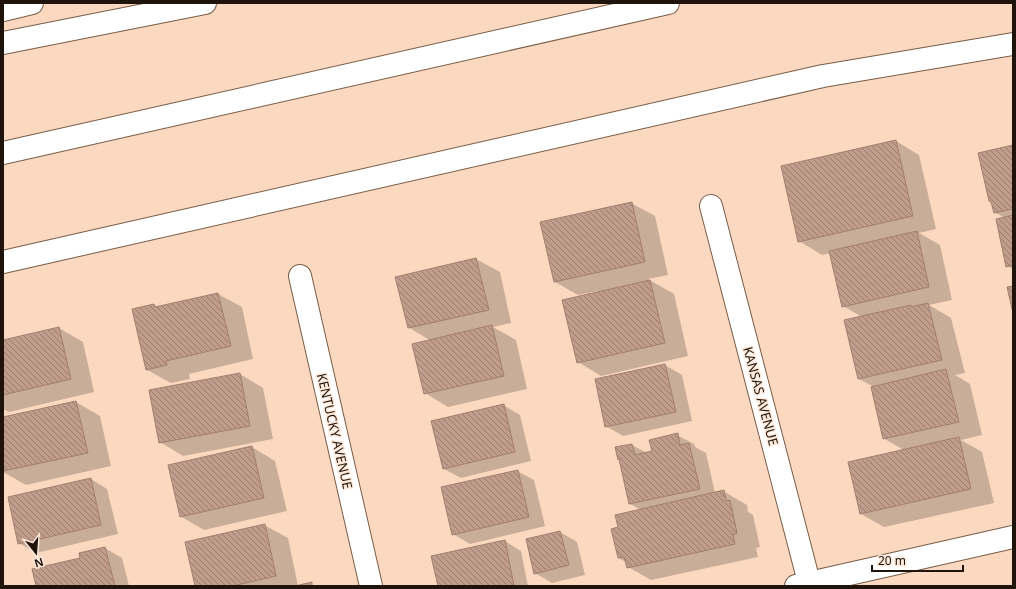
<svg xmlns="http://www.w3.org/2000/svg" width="1016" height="589" font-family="'Noto Sans',sans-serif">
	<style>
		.shadow { fill: #0003 }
		.building { fill: url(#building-back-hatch); stroke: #a27f6f }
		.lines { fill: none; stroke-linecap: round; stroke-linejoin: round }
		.minor-casing { stroke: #795d47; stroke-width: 24 }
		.highway-casing { stroke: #795d47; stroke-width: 24 }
		.minor { stroke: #fff; stroke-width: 22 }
		.highway { stroke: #fff; stroke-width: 22 }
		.labels { text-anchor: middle; stroke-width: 3; stroke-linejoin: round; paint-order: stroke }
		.street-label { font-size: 13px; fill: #1f140b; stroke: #fde9da }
	</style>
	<defs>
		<pattern id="building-back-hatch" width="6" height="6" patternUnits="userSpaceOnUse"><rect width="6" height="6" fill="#c09c8b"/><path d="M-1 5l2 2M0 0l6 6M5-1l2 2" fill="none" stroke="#9b7e70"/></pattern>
	</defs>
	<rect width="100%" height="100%" fill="#fad9c0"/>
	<!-- shadow -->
	<g class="shadow">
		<polygon points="896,141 919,155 936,229 919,233 940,245 952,300 929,305 951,318 965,373 955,375 970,384 982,435 961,440 982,452 994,503 884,527 861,514 904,450 883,438 872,386 859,379 862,317 843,306 831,253 822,255 799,241"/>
		<polygon points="1013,146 1013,269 1007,266 1005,218 994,212"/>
		<polygon points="631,203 655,216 668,275 648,279 674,294 688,356 601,376 578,362 598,291 578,295 555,282"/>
		<polygon points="476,259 500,272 511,323 493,327 516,340 527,389 448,407 425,393 431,341 408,327"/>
		<polygon points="218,294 242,307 253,359 189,374 190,379 171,383 147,370 154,305 158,308"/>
		<polygon points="59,328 83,342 94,392 9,412 3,409 3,341"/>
		<polygon points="665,365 682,375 692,421 623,436 606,426"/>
		<polygon points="240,374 263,388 273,439 183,456 160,442"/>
		<polygon points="76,402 100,416 111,466 26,485 3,472 3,418"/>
		<polygon points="503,405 520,415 531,461 461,478 444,469"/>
		<polygon points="677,435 694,444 695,447 706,453 715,493 723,491 747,505 748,512 753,515 760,547 756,548 758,557 651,580 628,567 626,562 618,558 619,528 641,510 630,504 620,460 619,459 632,445 647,453 653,452"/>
		<polygon points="252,447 275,461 287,511 204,530 180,516"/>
		<polygon points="517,471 534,480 545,526 470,544 453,534"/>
		<polygon points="91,479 107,489 118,534 36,553 19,543"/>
		<polygon points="264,525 288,538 298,586 196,586"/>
		<polygon points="560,532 577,542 585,575 552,583 535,573"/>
		<polygon points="505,541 521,551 528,586 439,586"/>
		<polygon points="105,548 122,558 129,586 37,586 81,559"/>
	</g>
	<!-- building -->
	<g class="building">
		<polygon points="896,140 913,216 798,242 781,166"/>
		<polygon points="1013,145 1013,209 994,213 991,202 989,201 978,153"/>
		<polygon points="632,202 645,262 554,282 540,222"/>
		<polygon points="1013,215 1013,265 1006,267 996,219"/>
		<polygon points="917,231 929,287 842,307 829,251"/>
		<polygon points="476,258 489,310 408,328 395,277"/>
		<polygon points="650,280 665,343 577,363 562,300"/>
		<polygon points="1013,286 1013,313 1007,287"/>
		<polygon points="218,293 231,346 166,361 167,365 146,370 132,309 154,304 155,307"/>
		<polygon points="928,303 942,360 858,379 844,320 911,305 911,307"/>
		<polygon points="492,325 504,376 424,394 412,344"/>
		<polygon points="59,327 71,379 3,395 3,340"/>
		<polygon points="665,364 676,412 605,427 595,379"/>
		<polygon points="946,369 959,422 883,439 871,387"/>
		<polygon points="240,373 250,426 159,443 149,390"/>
		<polygon points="76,401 88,453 3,471 3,417"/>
		<polygon points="504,404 515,452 443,469 431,421"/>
		<polygon points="678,433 680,445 689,443 700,489 629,504 619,459 618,460 615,447 632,444 635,455 652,451 649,440"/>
		<polygon points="959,437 971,489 860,514 848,462"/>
		<polygon points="252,446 264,498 180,517 168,465"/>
		<polygon points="518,470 529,517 452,535 441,487"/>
		<polygon points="91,478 101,525 18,544 8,497"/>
		<polygon points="724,490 726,501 730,500 737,533 733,535 735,544 627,568 624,557 618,558 611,529 618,527 615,515"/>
		<polygon points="265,524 276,576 233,586 195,586 185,542"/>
		<polygon points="560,531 569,565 534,574 526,539"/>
		<polygon points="505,540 514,586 438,586 431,556"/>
		<polygon points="105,547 115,586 36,586 32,569 80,558 79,553"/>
		<polygon points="312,582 312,586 295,586"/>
	</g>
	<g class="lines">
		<!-- minor casing -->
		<g class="minor-casing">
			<g id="minor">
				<polyline points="711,206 810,586"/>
				<polyline points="300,276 371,586"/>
				<polyline points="796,586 1013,537"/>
			</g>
		</g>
		<!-- highway casing -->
		<g class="highway-casing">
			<g id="highway">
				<polyline points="3,10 32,3"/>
				<polyline points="3,43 205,3"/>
				<polyline points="3,153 668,3"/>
				<polyline points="3,262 823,76 1013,44"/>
			</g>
		</g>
		<!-- minor -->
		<use href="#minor" class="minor"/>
		<!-- highway -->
		<use href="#highway" class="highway"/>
	</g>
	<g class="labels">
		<!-- street labels -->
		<g class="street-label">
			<text transform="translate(761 396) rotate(75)" y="5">KANSAS AVENUE</text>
			<text transform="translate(335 431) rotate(77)" y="5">KENTUCKY AVENUE</text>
		</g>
	</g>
	<!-- border -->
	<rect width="1016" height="589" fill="none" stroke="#1f140b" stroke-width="8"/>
	<!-- north arrow -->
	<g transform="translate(36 553) rotate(163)" stroke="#fde9da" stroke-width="3" paint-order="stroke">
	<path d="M0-3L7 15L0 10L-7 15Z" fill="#1f140b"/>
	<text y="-6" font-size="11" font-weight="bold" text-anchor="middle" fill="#1f140b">N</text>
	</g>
	<!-- scale -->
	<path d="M872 565v6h91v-6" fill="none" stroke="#1f140b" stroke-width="2"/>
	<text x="878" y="565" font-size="12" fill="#1f140b" stroke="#fde9da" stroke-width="3" paint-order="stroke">20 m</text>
</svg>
